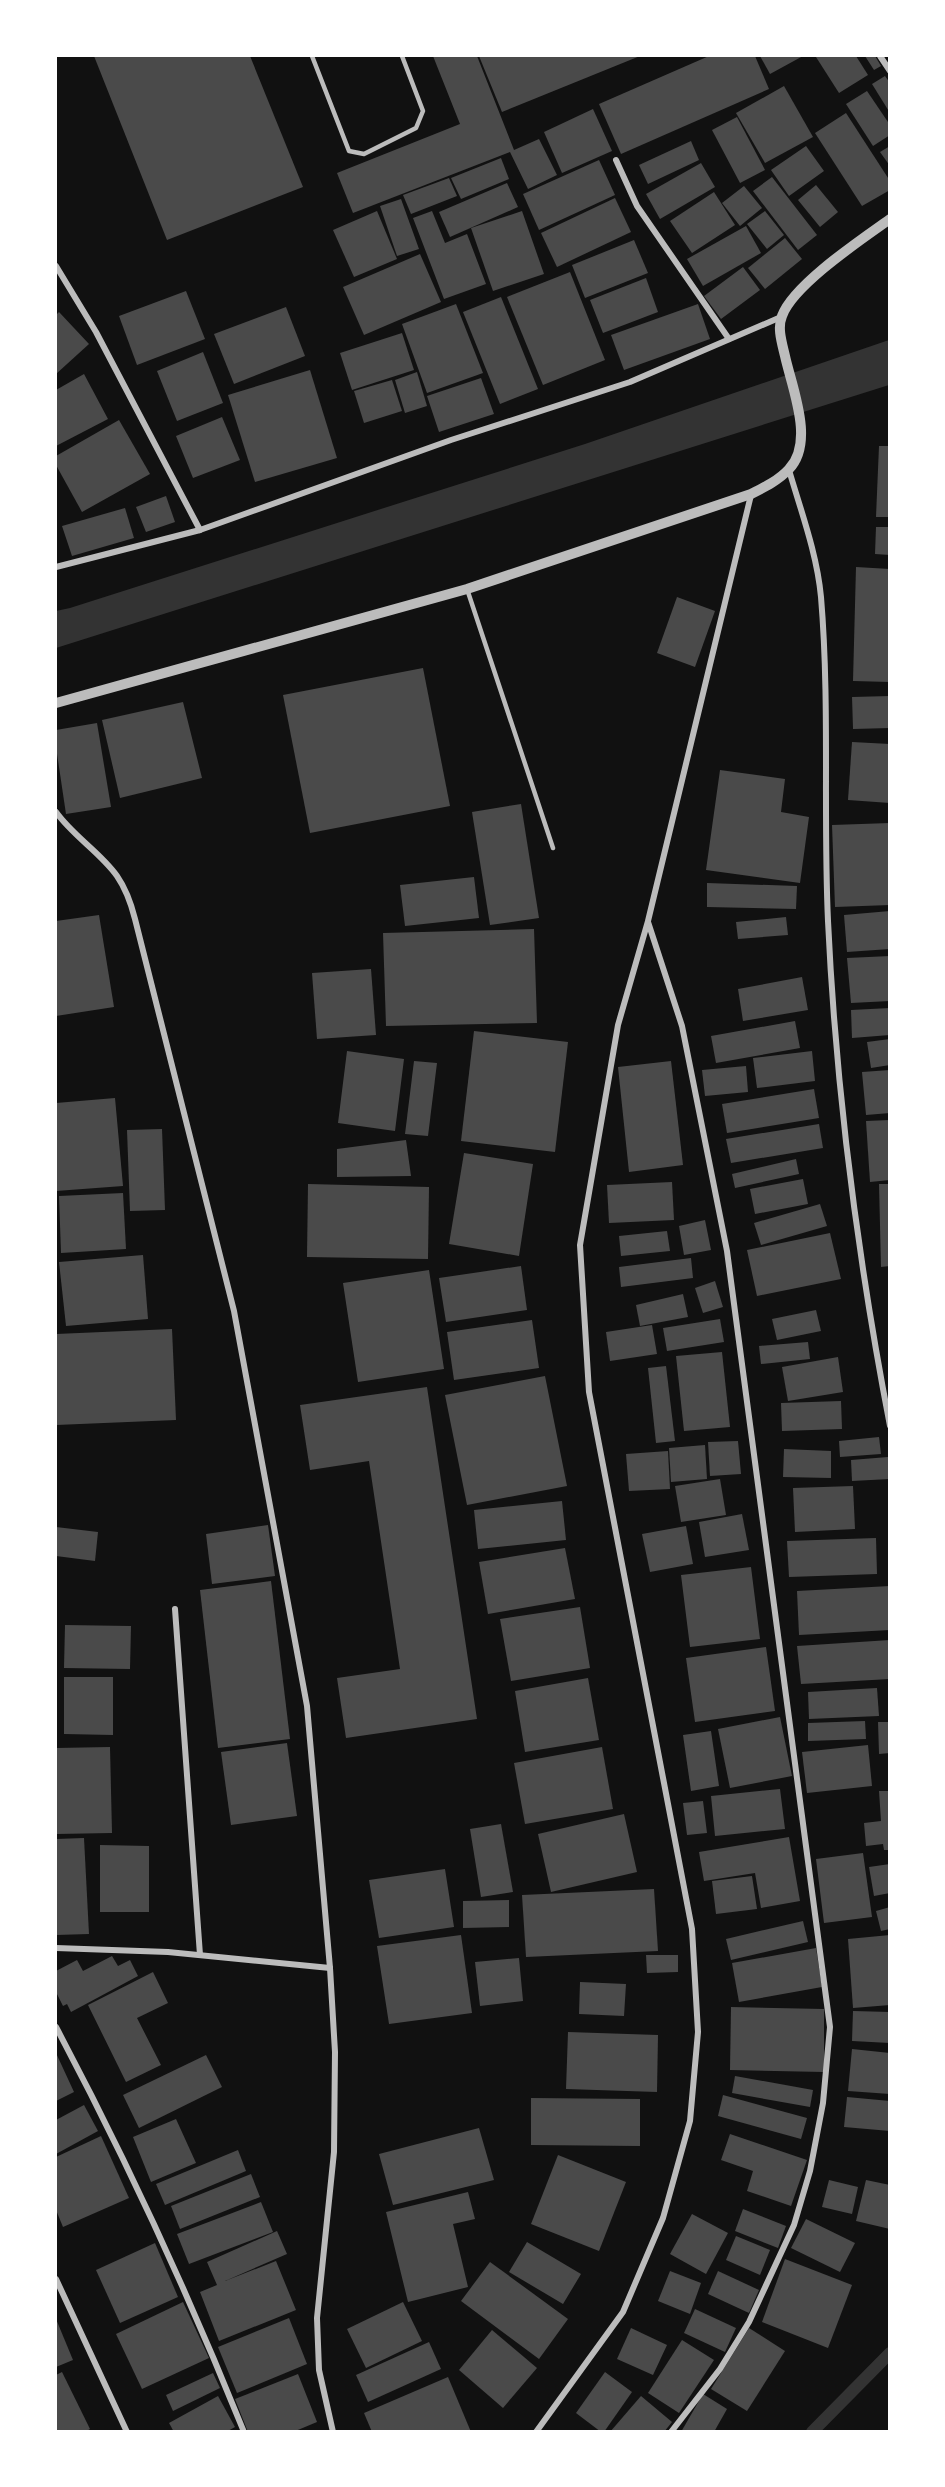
<svg xmlns="http://www.w3.org/2000/svg" width="945" height="2487" font-family="'Noto Sans',sans-serif">
	<style>
		.water { fill: #333 }
		.lines { fill: none; stroke-linecap: round; stroke-linejoin: round }
		.stream { stroke: #333; stroke-width: 12 }
		.building { fill: #4a4a4a }
		.service { stroke: #bcbcbc; stroke-width: 4.5 }
		.minor { stroke: #bcbcbc; stroke-width: 6 }
		.tertiary { stroke: #bcbcbc; stroke-width: 10 }
	</style>
	<rect width="100%" height="100%" fill="#111"/>
	<!-- water -->
	<polygon class="water" points="889,340 889,385 56,648 56,611 70,608 585,444"/>
	<g class="lines">
		<!-- stream -->
		<polyline class="stream" points="812,2432 890,2353"/>
	</g>
	<!-- building -->
	<g class="building">
		<polygon points="94,56 250,56 303,187 167,240"/>
		<polygon points="433,56 477,56 514,150 539,139 557,175 528,189 510,152 353,213 337,173 460,124"/>
		<polygon points="479,56 640,56 502,112"/>
		<polygon points="709,56 755,56 769,89 621,154 599,104"/>
		<polygon points="760,56 803,56 770,74"/>
		<polygon points="818,56 856,56 868,75 839,93 816,57"/>
		<polygon points="865,56 875,56 881,66 874,70"/>
		<polygon points="885,76 890,83 890,113 872,84"/>
		<polygon points="784,86 813,137 765,163 736,113"/>
		<polygon points="867,91 890,125 890,135 873,146 846,104"/>
		<polygon points="593,109 612,151 562,173 544,132"/>
		<polygon points="846,113 890,181 890,190 862,206 815,133"/>
		<polygon points="737,117 765,170 740,183 712,130"/>
		<polygon points="691,141 699,160 648,184 639,165"/>
		<polygon points="806,146 824,171 789,196 771,170"/>
		<polygon points="890,146 890,166 880,152"/>
		<polygon points="501,158 509,179 461,199 451,178"/>
		<polygon points="599,160 615,195 539,230 523,194"/>
		<polygon points="701,163 715,187 660,219 646,194"/>
		<polygon points="772,177 817,235 798,250 753,191"/>
		<polygon points="449,178 457,196 411,214 403,195"/>
		<polygon points="507,183 518,207 450,237 439,212"/>
		<polygon points="816,185 838,212 820,227 798,200"/>
		<polygon points="744,186 762,208 740,226 722,203"/>
		<polygon points="714,192 735,225 692,253 670,221"/>
		<polygon points="615,198 631,232 557,267 541,233"/>
		<polygon points="401,199 419,249 397,256 380,206"/>
		<polygon points="377,211 397,259 354,277 333,230"/>
		<polygon points="432,211 445,243 467,234 486,284 444,299 413,218"/>
		<polygon points="522,211 544,274 493,291 471,228"/>
		<polygon points="765,211 784,235 767,249 747,224"/>
		<polygon points="746,226 761,253 703,286 687,259"/>
		<polygon points="785,238 802,259 765,289 748,268"/>
		<polygon points="634,240 648,273 585,298 572,265"/>
		<polygon points="420,254 441,302 364,335 343,287"/>
		<polygon points="743,267 760,290 721,319 704,296"/>
		<polygon points="570,272 605,360 543,385 507,297"/>
		<polygon points="646,278 658,312 603,333 590,300"/>
		<polygon points="186,291 205,339 137,365 119,316"/>
		<polygon points="501,297 538,389 500,404 463,312"/>
		<polygon points="456,304 483,373 427,393 402,324"/>
		<polygon points="698,304 710,339 624,370 611,335"/>
		<polygon points="286,307 305,356 234,384 214,334"/>
		<polygon points="59,312 89,344 56,374 56,315"/>
		<polygon points="402,333 414,370 352,390 340,353"/>
		<polygon points="203,352 223,403 177,421 157,371"/>
		<polygon points="310,370 337,458 255,482 228,395"/>
		<polygon points="417,372 427,406 405,413 395,380"/>
		<polygon points="84,374 108,419 56,446 56,390"/>
		<polygon points="481,378 494,414 439,432 427,396"/>
		<polygon points="392,380 402,411 364,423 354,391"/>
		<polygon points="222,417 240,460 193,478 176,436"/>
		<polygon points="119,420 150,474 82,512 56,465 56,456"/>
		<polygon points="879,446 890,446 890,517 876,517"/>
		<polygon points="166,496 175,522 146,532 136,507"/>
		<polygon points="125,508 134,538 72,556 62,526"/>
		<polygon points="876,527 890,527 890,555 875,554"/>
		<polygon points="856,567 890,569 890,682 853,681"/>
		<polygon points="677,597 715,611 695,667 657,653"/>
		<polygon points="423,668 450,806 310,833 283,695"/>
		<polygon points="890,696 890,728 853,729 852,697"/>
		<polygon points="183,702 202,778 120,798 102,720"/>
		<polygon points="97,723 111,807 66,814 56,747 56,730"/>
		<polygon points="852,742 890,744 890,803 848,800"/>
		<polygon points="720,770 785,779 781,812 809,817 800,883 706,870"/>
		<polygon points="521,804 539,918 490,925 472,812"/>
		<polygon points="890,823 890,905 835,907 832,825"/>
		<polygon points="474,877 479,918 405,926 400,885"/>
		<polygon points="707,883 797,886 796,909 707,907"/>
		<polygon points="890,911 890,949 847,952 844,915"/>
		<polygon points="99,915 114,1007 56,1016 56,921"/>
		<polygon points="786,917 788,935 738,939 736,922"/>
		<polygon points="534,929 537,1023 386,1026 383,933"/>
		<polygon points="890,956 890,1001 851,1003 847,958"/>
		<polygon points="371,969 376,1035 317,1039 312,973"/>
		<polygon points="802,977 808,1010 743,1021 738,989"/>
		<polygon points="890,1008 890,1035 852,1038 851,1010"/>
		<polygon points="795,1021 800,1048 716,1063 711,1036"/>
		<polygon points="474,1031 568,1042 555,1152 461,1141"/>
		<polygon points="890,1039 890,1065 871,1068 867,1042"/>
		<polygon points="347,1051 404,1059 395,1131 338,1123"/>
		<polygon points="812,1051 815,1081 757,1088 753,1058"/>
		<polygon points="414,1061 437,1063 428,1136 405,1134"/>
		<polygon points="671,1061 683,1165 629,1172 618,1067"/>
		<polygon points="746,1066 748,1092 705,1096 702,1070"/>
		<polygon points="890,1070 890,1113 866,1115 862,1072"/>
		<polygon points="814,1089 819,1118 727,1133 722,1104"/>
		<polygon points="115,1098 123,1186 56,1191 56,1103"/>
		<polygon points="890,1120 890,1180 870,1182 866,1121"/>
		<polygon points="819,1124 823,1148 731,1163 726,1139"/>
		<polygon points="162,1129 165,1210 130,1211 127,1130"/>
		<polygon points="406,1140 411,1176 337,1177 337,1149"/>
		<polygon points="464,1153 533,1164 519,1256 449,1244"/>
		<polygon points="796,1159 799,1174 735,1188 732,1174"/>
		<polygon points="803,1179 808,1204 755,1214 750,1189"/>
		<polygon points="672,1182 674,1220 609,1223 607,1185"/>
		<polygon points="308,1184 429,1187 428,1259 307,1257"/>
		<polygon points="879,1184 890,1184 890,1266 881,1267"/>
		<polygon points="123,1193 126,1249 61,1253 59,1196"/>
		<polygon points="820,1204 827,1226 761,1245 754,1223"/>
		<polygon points="705,1220 711,1250 684,1255 679,1226"/>
		<polygon points="667,1231 670,1251 621,1256 619,1236"/>
		<polygon points="830,1233 841,1279 757,1296 747,1250"/>
		<polygon points="143,1255 148,1319 66,1326 59,1262"/>
		<polygon points="691,1258 693,1278 621,1287 619,1267"/>
		<polygon points="521,1266 527,1310 446,1322 439,1278"/>
		<polygon points="429,1270 444,1369 358,1382 343,1283"/>
		<polygon points="715,1281 723,1307 703,1313 695,1288"/>
		<polygon points="683,1294 688,1317 640,1326 636,1305"/>
		<polygon points="816,1310 821,1331 777,1340 772,1319"/>
		<polygon points="720,1319 724,1342 667,1351 663,1328"/>
		<polygon points="532,1320 539,1368 454,1380 447,1332"/>
		<polygon points="652,1325 657,1354 610,1361 606,1332"/>
		<polygon points="172,1329 176,1420 56,1425 56,1334"/>
		<polygon points="808,1342 810,1359 761,1364 759,1346"/>
		<polygon points="722,1352 730,1427 684,1431 676,1356"/>
		<polygon points="838,1357 843,1392 788,1401 782,1367"/>
		<polygon points="666,1366 675,1441 656,1443 648,1368"/>
		<polygon points="545,1376 567,1486 467,1505 445,1395"/>
		<polygon points="427,1387 477,1719 346,1738 337,1678 400,1669 369,1461 310,1470 300,1405"/>
		<polygon points="841,1401 842,1429 782,1431 781,1403"/>
		<polygon points="879,1437 881,1454 840,1457 839,1441"/>
		<polygon points="738,1441 741,1474 710,1476 708,1442"/>
		<polygon points="705,1445 707,1479 671,1482 669,1448"/>
		<polygon points="784,1449 831,1451 831,1478 783,1477"/>
		<polygon points="668,1451 670,1489 629,1491 626,1454"/>
		<polygon points="888,1457 890,1479 852,1481 851,1460"/>
		<polygon points="720,1479 726,1515 681,1522 675,1486"/>
		<polygon points="853,1486 855,1529 795,1532 793,1488"/>
		<polygon points="562,1501 566,1540 478,1549 474,1510"/>
		<polygon points="742,1514 749,1550 705,1557 699,1522"/>
		<polygon points="268,1525 275,1576 212,1584 206,1534"/>
		<polygon points="686,1526 693,1564 650,1572 642,1534"/>
		<polygon points="56,1527 98,1532 95,1561 56,1556"/>
		<polygon points="876,1538 877,1574 789,1577 787,1541"/>
		<polygon points="565,1548 575,1599 488,1614 479,1562"/>
		<polygon points="751,1567 760,1639 690,1647 681,1575"/>
		<polygon points="271,1581 290,1739 218,1748 200,1590"/>
		<polygon points="890,1586 890,1630 799,1635 797,1591"/>
		<polygon points="580,1607 590,1668 511,1681 500,1619"/>
		<polygon points="65,1625 131,1626 130,1669 64,1668"/>
		<polygon points="890,1640 890,1679 801,1684 797,1646"/>
		<polygon points="766,1647 775,1711 695,1722 686,1658"/>
		<polygon points="64,1677 113,1677 113,1735 64,1734"/>
		<polygon points="588,1678 599,1740 525,1752 515,1691"/>
		<polygon points="877,1688 879,1716 809,1719 808,1692"/>
		<polygon points="780,1717 792,1776 730,1788 718,1729"/>
		<polygon points="865,1721 866,1739 808,1741 808,1723"/>
		<polygon points="878,1722 890,1722 890,1753 879,1754"/>
		<polygon points="711,1731 719,1786 691,1791 683,1735"/>
		<polygon points="287,1743 297,1816 231,1825 221,1752"/>
		<polygon points="868,1745 872,1786 807,1793 802,1752"/>
		<polygon points="110,1747 112,1833 56,1834 56,1748"/>
		<polygon points="602,1747 613,1809 525,1824 514,1763"/>
		<polygon points="780,1789 785,1829 715,1836 711,1796"/>
		<polygon points="879,1791 890,1791 890,1850 884,1850 883,1844 866,1846 864,1823 881,1821"/>
		<polygon points="703,1801 707,1833 687,1835 683,1803"/>
		<polygon points="624,1814 637,1872 551,1892 538,1834"/>
		<polygon points="501,1824 513,1892 481,1897 470,1829"/>
		<polygon points="789,1837 800,1901 761,1908 755,1873 704,1881 699,1852"/>
		<polygon points="84,1838 89,1934 56,1935 56,1839"/>
		<polygon points="100,1845 149,1846 149,1912 100,1912"/>
		<polygon points="863,1853 872,1917 824,1923 816,1859"/>
		<polygon points="890,1864 890,1893 874,1896 869,1867"/>
		<polygon points="445,1869 454,1927 379,1938 369,1880"/>
		<polygon points="752,1876 757,1909 716,1914 712,1881"/>
		<polygon points="654,1889 658,1951 526,1957 522,1895"/>
		<polygon points="509,1900 509,1927 463,1928 463,1901"/>
		<polygon points="890,1907 890,1929 881,1931 876,1911"/>
		<polygon points="803,1921 808,1942 731,1960 726,1939"/>
		<polygon points="461,1935 472,2013 389,2024 377,1946"/>
		<polygon points="890,1935 890,2005 853,2008 848,1939"/>
		<polygon points="816,1948 822,1987 739,2002 732,1963"/>
		<polygon points="646,1955 678,1955 678,1972 647,1973"/>
		<polygon points="112,1956 118,1966 130,1960 138,1976 71,2012 67,2004 63,2006 56,1992 56,1971 77,1960 83,1971"/>
		<polygon points="519,1958 523,2001 480,2006 475,1962"/>
		<polygon points="153,1972 168,2003 137,2018 161,2065 126,2082 88,2005"/>
		<polygon points="580,1982 626,1984 624,2016 579,2014"/>
		<polygon points="731,2007 824,2009 824,2072 730,2070"/>
		<polygon points="853,2011 890,2012 890,2043 852,2041"/>
		<polygon points="568,2032 658,2035 657,2092 566,2089"/>
		<polygon points="852,2049 890,2053 890,2094 848,2091"/>
		<polygon points="56,2053 74,2092 56,2101"/>
		<polygon points="206,2055 222,2087 139,2128 123,2095"/>
		<polygon points="735,2076 813,2090 810,2107 732,2093"/>
		<polygon points="723,2095 807,2118 801,2139 718,2116"/>
		<polygon points="847,2097 890,2101 890,2131 844,2127"/>
		<polygon points="531,2098 640,2099 640,2146 531,2145"/>
		<polygon points="84,2105 98,2131 56,2154 56,2120"/>
		<polygon points="176,2119 196,2163 151,2182 133,2137"/>
		<polygon points="479,2128 494,2180 393,2205 379,2154"/>
		<polygon points="730,2134 807,2160 791,2206 747,2191 753,2171 721,2160"/>
		<polygon points="101,2136 129,2198 63,2227 56,2210 56,2157"/>
		<polygon points="238,2150 246,2171 165,2205 156,2184"/>
		<polygon points="558,2155 626,2182 599,2251 531,2224"/>
		<polygon points="251,2174 260,2197 180,2229 171,2206"/>
		<polygon points="829,2180 858,2187 852,2214 822,2207"/>
		<polygon points="866,2180 890,2185 890,2229 856,2221"/>
		<polygon points="468,2192 475,2219 453,2224 468,2287 408,2302 386,2212"/>
		<polygon points="261,2202 273,2232 189,2264 177,2234"/>
		<polygon points="743,2209 786,2226 778,2248 735,2231"/>
		<polygon points="692,2214 728,2233 706,2274 670,2254"/>
		<polygon points="806,2219 855,2243 840,2272 791,2248"/>
		<polygon points="277,2231 287,2254 225,2281 276,2261 296,2310 219,2341 200,2292 217,2285 207,2262"/>
		<polygon points="736,2236 770,2250 760,2275 726,2260"/>
		<polygon points="527,2242 581,2274 563,2304 509,2272"/>
		<polygon points="155,2243 178,2297 120,2323 96,2270"/>
		<polygon points="785,2259 852,2285 828,2348 762,2322"/>
		<polygon points="490,2262 568,2319 539,2359 461,2301"/>
		<polygon points="670,2271 701,2283 690,2314 658,2301"/>
		<polygon points="718,2271 759,2290 749,2313 708,2294"/>
		<polygon points="183,2302 209,2358 142,2389 116,2334"/>
		<polygon points="403,2302 422,2341 366,2368 347,2329"/>
		<polygon points="695,2309 736,2328 725,2352 684,2333"/>
		<polygon points="289,2318 307,2364 237,2393 218,2347"/>
		<polygon points="56,2319 73,2360 56,2367"/>
		<polygon points="631,2328 667,2345 653,2375 617,2359"/>
		<polygon points="749,2328 785,2351 747,2411 711,2389"/>
		<polygon points="492,2330 537,2368 503,2408 459,2370"/>
		<polygon points="682,2340 714,2360 679,2413 648,2393"/>
		<polygon points="429,2342 441,2369 368,2402 356,2375"/>
		<polygon points="62,2372 90,2429 85,2432 56,2432 56,2375"/>
		<polygon points="605,2372 632,2392 604,2432 601,2432 576,2413"/>
		<polygon points="213,2373 220,2388 173,2411 166,2395"/>
		<polygon points="298,2374 317,2422 293,2432 248,2432 235,2399"/>
		<polygon points="448,2377 471,2432 372,2432 364,2413"/>
		<polygon points="703,2394 727,2409 714,2432 681,2432"/>
		<polygon points="218,2396 235,2427 226,2432 174,2432 169,2423"/>
		<polygon points="641,2396 672,2422 664,2432 610,2432"/>
	</g>
	<g class="lines">
		<!-- service -->
		<g class="service">
			<polyline points="312,56 349,151 364,154 416,128 423,111 402,56"/>
			<polyline points="467,589 553,848"/>
		</g>
		<!-- minor -->
		<g class="minor">
			<polyline points="880,56 890,71"/>
			<polyline points="616,160 637,206 729,339"/>
			<polyline points="56,266 96,332 200,530"/>
			<path d="M789,470C801,511 817,554 821,597C830,704 823,813 828,921C836,1091 858,1260 890,1426"/>
			<polyline points="56,567 200,530 451,440 630,382 781,317"/>
			<path d="M56,812C73,836 101,853 117,876C126,889 131,903 135,919L234,1311L307,1706L330,1968L335,2052L334,2152L317,2318L319,2370L333,2432"/>
			<polyline points="648,922 682,1026 727,1251 830,2027 823,2103 810,2171 794,2225 749,2322 720,2369 671,2432"/>
			<polyline points="175,1609 200,1955"/>
			<polyline points="56,1948 168,1952 330,1968"/>
			<path d="M56,2027C126,2159 188,2293 244,2432"/>
			<polyline points="56,2279 127,2432"/>
			<polyline points="536,2432 623,2312 663,2218 690,2121 698,2032 692,1929 589,1392 580,1245 618,1025 648,921 751,495"/>
		</g>
		<!-- tertiary -->
		<path class="tertiary" d="M56,703L467,589L751,494C765,487 779,480 789,469C815,442 792,388 785,356C782,343 777,328 782,316C793,285 862,239 890,219"/>
	</g>
	<!-- border -->
	<rect width="945" height="2487" fill="none" stroke="#ffffff" stroke-width="114"/>
</svg>
